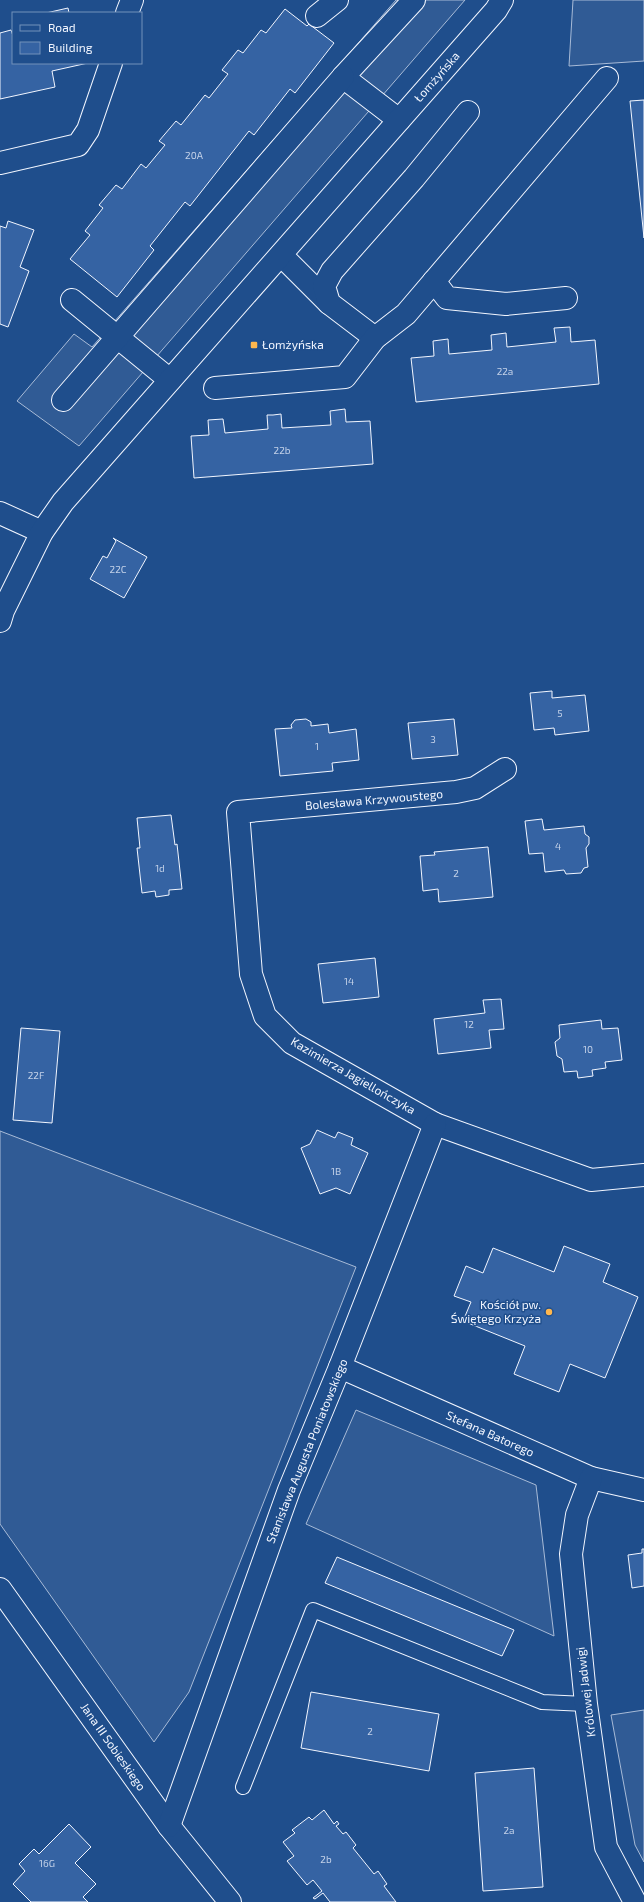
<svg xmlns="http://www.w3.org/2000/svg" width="644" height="1902" font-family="'Exo 2',sans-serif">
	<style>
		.built { fill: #305b95; stroke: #a8bbd7 }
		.building { fill: #3563a3; stroke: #f2f6ff }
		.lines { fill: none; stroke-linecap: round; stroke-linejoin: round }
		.lane-casing { stroke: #f2f6ff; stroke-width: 16 }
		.street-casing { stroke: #f2f6ff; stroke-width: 24 }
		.lane { stroke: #1f4e8c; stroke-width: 14 }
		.street { stroke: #1f4e8c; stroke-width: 22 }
		.poi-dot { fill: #ffb74d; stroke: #1f4e8c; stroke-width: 1.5 }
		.labels { text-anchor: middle; stroke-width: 3; stroke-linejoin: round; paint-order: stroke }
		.number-label { font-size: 10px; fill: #c3d1e8 }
		.street-label { font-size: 12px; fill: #f2f6ff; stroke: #1f4e8c }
		.poi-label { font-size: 12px; fill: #f2f6ff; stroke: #1f4e8c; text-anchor: start }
	</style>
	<rect width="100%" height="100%" fill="#1f4e8c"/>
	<!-- built -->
	<g class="built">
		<polygon points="396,0 465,0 79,446 17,401 74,334 92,347"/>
		<polygon points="573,0 644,0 644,61 569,66"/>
		<polygon points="0,1131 356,1267 189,1692 154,1742 0,1524"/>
		<polygon points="356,1410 536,1485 554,1636 306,1524"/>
		<polygon points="644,1710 644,1862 635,1845 611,1715"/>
	</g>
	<!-- building -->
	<g class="building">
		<polygon points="68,8 69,13 46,13"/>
		<polygon points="285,9 307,26 309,24 334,43 295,93 290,89 254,135 249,131 190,206 185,202 150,246 154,250 117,297 70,259 90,235 85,231 103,208 99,205 116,185 122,189 141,164 146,168 165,145 159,141 176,121 181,125 205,95 209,98 228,74 222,70 238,50 243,53 261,30 266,33"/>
		<polygon points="11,30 13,36 13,63 88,63 52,71 55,87 0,99 0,33"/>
		<polygon points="644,100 644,238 630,101"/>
		<polygon points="8,221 34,230 20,267 29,271 8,327 0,324 0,226 6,228"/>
		<polygon points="570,327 571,342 595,340 599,384 416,402 411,358 434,356 433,341 448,339 449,354 492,350 491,335 506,333 507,347 556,342 554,328"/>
		<polygon points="345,409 346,422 370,421 373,464 194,478 191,436 209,435 208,420 223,419 225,433 268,429 267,415 273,415 281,414 282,428 331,425 330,411"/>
		<polygon points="113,538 147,557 124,598 90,579 103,556 107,558 116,541"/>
		<polygon points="552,691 552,698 585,695 589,731 555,735 554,728 534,730 530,693"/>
		<polygon points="306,719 311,722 311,726 328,724 329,733 356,729 359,760 332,763 333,771 280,776 275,729 292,728 291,725 295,720"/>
		<polygon points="454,719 458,755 412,759 408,723"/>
		<polygon points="171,815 175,845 177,844 182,889 169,890 169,895 156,897 155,891 142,893 137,848 140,848 137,818"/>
		<polygon points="542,819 544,830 584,826 585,834 589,837 589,844 586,848 588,867 584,868 581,873 566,874 564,870 545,872 543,853 529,854 525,821"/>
		<polygon points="488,847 493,897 439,902 438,889 423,891 420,856 435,855 434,852"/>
		<polygon points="375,958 379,997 323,1003 318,964"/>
		<polygon points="501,999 504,1029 489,1030 491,1048 438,1054 434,1019 485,1013 483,1000"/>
		<polygon points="601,1020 602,1029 618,1028 622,1060 605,1062 606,1068 592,1070 593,1076 578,1078 577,1071 564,1072 562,1059 557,1056 555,1042 560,1038 559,1025"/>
		<polygon points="21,1028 60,1031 52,1123 13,1120"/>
		<polygon points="317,1130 335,1138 338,1132 353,1138 351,1145 368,1153 350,1194 336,1188 320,1194 301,1148 310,1144"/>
		<polygon points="564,1246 610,1264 603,1282 638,1297 605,1378 570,1364 559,1392 514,1374 525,1346 463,1321 471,1302 454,1296 466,1266 483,1273 493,1248 554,1272"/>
		<polygon points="642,1549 644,1549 644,1586 632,1588 628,1555 642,1553"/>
		<polygon points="337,1557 514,1630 502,1656 325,1583"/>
		<polygon points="311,1692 439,1714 429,1771 301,1748"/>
		<polygon points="534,1768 543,1887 483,1891 475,1773"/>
		<polygon points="324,1810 334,1824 337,1821 339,1824 336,1826 343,1834 346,1832 356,1845 353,1848 374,1874 378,1871 387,1884 384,1886 396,1902 330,1902 323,1893 315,1899 313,1898 322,1891 313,1880 307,1885 287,1861 294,1856 283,1842 295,1833 292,1830 309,1817 312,1820"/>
		<polygon points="69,1824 91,1847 75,1863 96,1884 83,1897 88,1902 31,1902 13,1884 25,1871 19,1864 34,1849 39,1854"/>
	</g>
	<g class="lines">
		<!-- lane casing -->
		<g class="lane-casing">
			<polyline id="lane" points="243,1787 313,1610 542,1702 586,1704"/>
		</g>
		<!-- street casing -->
		<g class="street-casing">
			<g id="street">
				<polyline points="127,13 132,0"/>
				<polyline points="317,16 337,0"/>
				<polyline points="399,120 343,77 414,0"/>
				<polyline points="0,163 78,145 88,130 111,63"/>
				<polyline points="281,255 329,303"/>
				<polyline points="434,281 447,298 506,304 566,298"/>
				<polyline points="72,300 170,380"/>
				<polyline points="375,338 329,303 324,286 332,271 414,178 468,112"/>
				<polyline points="215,388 345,377 375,338 406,314 607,78"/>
				<polyline points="63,400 343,77"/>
				<polyline points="0,513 42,532"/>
				<polyline points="0,621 3,611 42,532 63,502 496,10 502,0"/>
				<polyline points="505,769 475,788 456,792 238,812 251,974 265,1016 292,1043 435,1124 591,1180 644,1175"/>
				<polyline points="340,1367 591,1478 644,1490"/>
				<polyline points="591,1478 577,1515 571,1554 586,1704 606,1847 635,1902"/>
				<polyline points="0,1589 169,1826 230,1902"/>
				<polyline points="169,1826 289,1490 340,1367 435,1124"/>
			</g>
		</g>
		<!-- lane -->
		<use href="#lane" class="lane"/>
		<!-- street -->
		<use href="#street" class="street"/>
	</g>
	<!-- markers -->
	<g class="poi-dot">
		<rect x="250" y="341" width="8" height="8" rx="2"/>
		<circle cx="549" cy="1312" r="4"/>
	</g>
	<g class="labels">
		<!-- number labels -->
		<g class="number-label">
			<text x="194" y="159">20A</text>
			<text x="505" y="375">22a</text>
			<text x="282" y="454">22b</text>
			<text x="118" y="573">22C</text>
			<text x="560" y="717">5</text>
			<text x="433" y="743">3</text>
			<text x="317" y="750">1</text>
			<text x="558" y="850">4</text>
			<text x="160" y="872">1d</text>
			<text x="456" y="877">2</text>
			<text x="349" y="985">14</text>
			<text x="469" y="1028">12</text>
			<text x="588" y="1053">10</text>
			<text x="36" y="1079">22F</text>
			<text x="336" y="1175">1B</text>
			<text x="370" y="1735">2</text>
			<text x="509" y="1834">2a</text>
			<text x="326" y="1863">2b</text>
			<text x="47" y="1867">16G</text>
		</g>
		<!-- street labels -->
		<g class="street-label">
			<text transform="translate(437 77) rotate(-49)" y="4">Łomżyńska</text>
			<text transform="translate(374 800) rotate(-5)" y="4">Bolesława Krzywoustego</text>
			<text transform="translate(353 1076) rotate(30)" y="4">Kazimierza Jagiellończyka</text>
			<text transform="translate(490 1434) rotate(24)" y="4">Stefana Batorego</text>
			<text transform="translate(307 1451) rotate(-68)" y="4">Stanisława Augusta Poniatowskiego</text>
			<text transform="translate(586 1692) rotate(-97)" y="4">Królowej Jadwigi</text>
			<text transform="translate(113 1747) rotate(55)" y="4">Jana III Sobieskiego</text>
		</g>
		<!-- poi labels -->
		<g class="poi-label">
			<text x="262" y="349">Łomżyńska</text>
			<text x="541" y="1309" text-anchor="end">Kościół pw.<tspan x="541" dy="14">Świętego Krzyża</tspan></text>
		</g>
	</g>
	<!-- legend -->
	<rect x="12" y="12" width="130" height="52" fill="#1f4e8c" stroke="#7391ba"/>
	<rect x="20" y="25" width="20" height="6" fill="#1f4e8c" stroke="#7391ba"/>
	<text x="48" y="32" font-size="12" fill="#f2f6ff">Road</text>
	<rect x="20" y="42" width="20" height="12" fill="#3563a3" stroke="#7391ba"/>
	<text x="48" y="52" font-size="12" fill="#f2f6ff">Building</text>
</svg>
